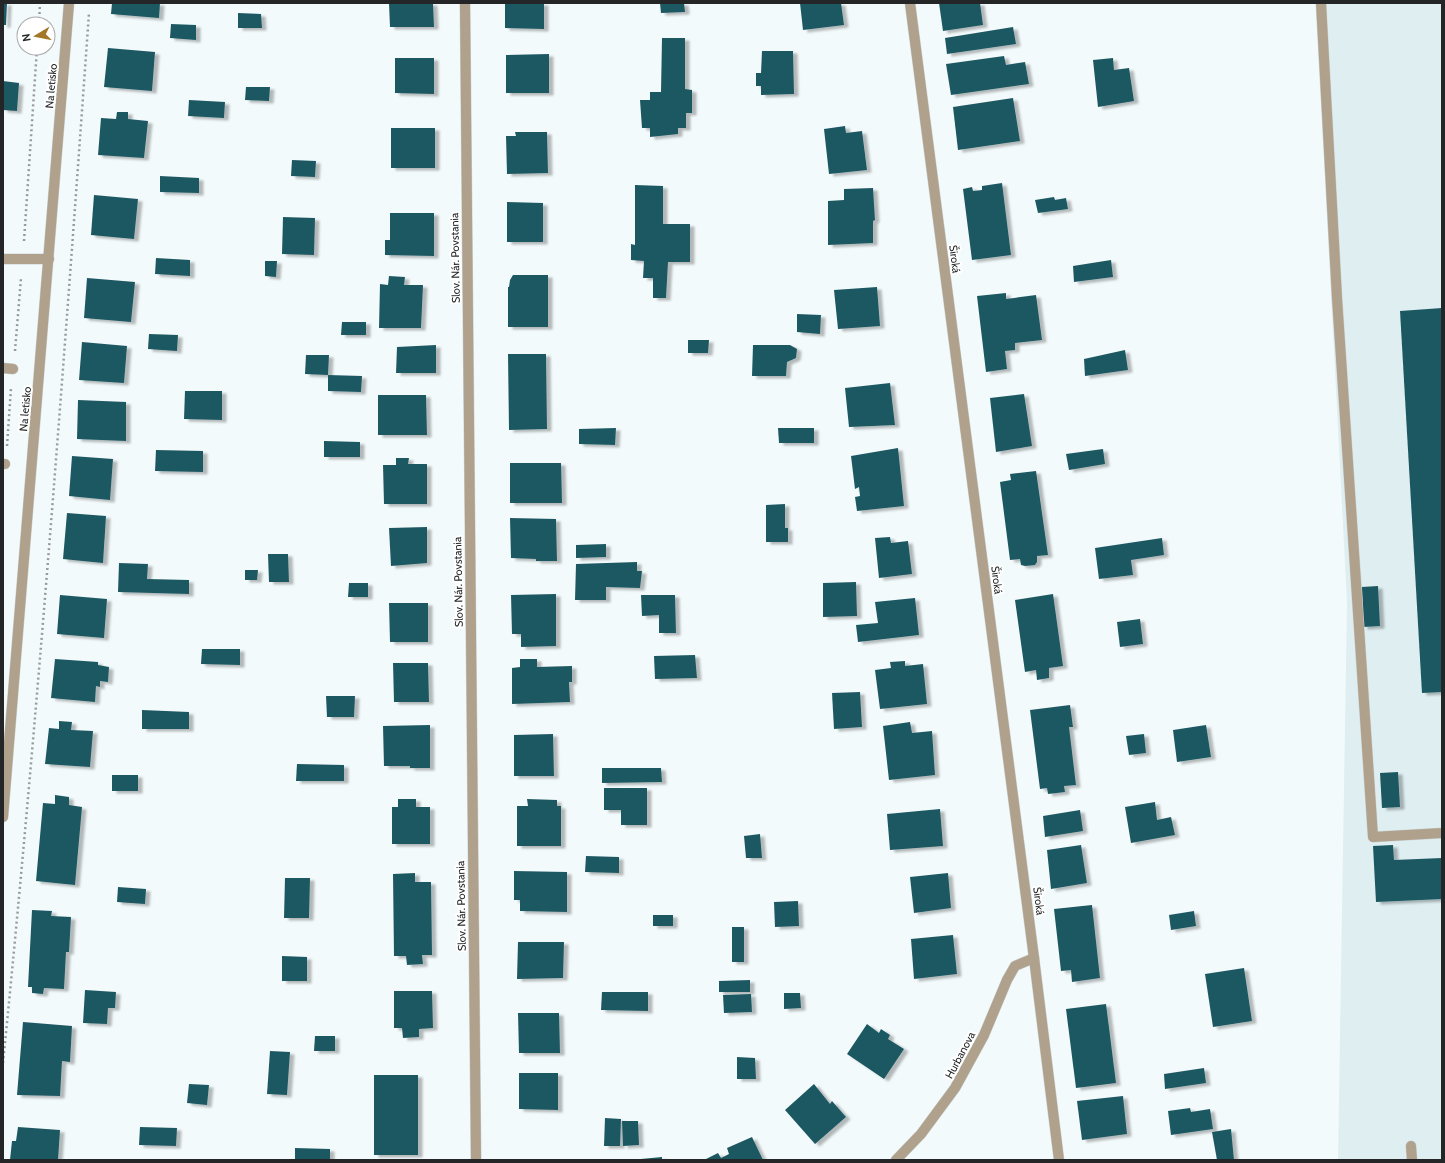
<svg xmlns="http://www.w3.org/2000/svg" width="1445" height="1163" font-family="Cabin,sans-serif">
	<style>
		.built { fill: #deeef1 }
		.building { fill: #1e5862; filter: url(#shadow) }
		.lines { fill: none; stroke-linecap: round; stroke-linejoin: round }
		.minor-casing { stroke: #ced4d5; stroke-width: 11 }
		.path { stroke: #969b9c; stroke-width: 2.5; stroke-dasharray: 2 3; stroke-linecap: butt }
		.minor { stroke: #afa18c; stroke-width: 10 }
		.labels { text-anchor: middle; stroke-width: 4; stroke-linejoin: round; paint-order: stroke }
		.street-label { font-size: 11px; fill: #232526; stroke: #fff }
	</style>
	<defs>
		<filter id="shadow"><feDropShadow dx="4.5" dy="2.5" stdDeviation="1" flood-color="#0004"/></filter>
	</defs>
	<rect width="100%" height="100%" fill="#f3fafb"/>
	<!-- built -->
	<polygon class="built" points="1316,3 1442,3 1442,1160 1338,1160 1347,603"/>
	<!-- building -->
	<g class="building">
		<polygon points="3,3 7,3 6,25 3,25"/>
		<polygon points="112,3 160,3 159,18 111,14"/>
		<polygon points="389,3 433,3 434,27 390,27"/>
		<polygon points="505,3 544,3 544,29 505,28"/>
		<polygon points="660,3 684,3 685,12 661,13"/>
		<polygon points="800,3 841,3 844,25 803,30"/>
		<polygon points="939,3 980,3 983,25 943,31"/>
		<polygon points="238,13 261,14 262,28 238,28"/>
		<polygon points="171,24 196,25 196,40 170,38"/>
		<polygon points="1013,27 1016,44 947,54 945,38"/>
		<polygon points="662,38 685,38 685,89 692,90 692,113 686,113 686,128 678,128 678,134 650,137 650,128 642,128 640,100 650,100 650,92 661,92"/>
		<polygon points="108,48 155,52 152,91 104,87"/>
		<polygon points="762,51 793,51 794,94 761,95 761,86 756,86 756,73 761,73"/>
		<polygon points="549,54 549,93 506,93 506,55"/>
		<polygon points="1004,56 1006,65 1025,62 1029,84 951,95 946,64"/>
		<polygon points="395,58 434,58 434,94 395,93"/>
		<polygon points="1113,58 1114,70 1129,68 1134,101 1098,107 1093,60"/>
		<polygon points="3,81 19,83 17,111 3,110"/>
		<polygon points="246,87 270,87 269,101 245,100"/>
		<polygon points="1013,98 1020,141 958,150 953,107"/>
		<polygon points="189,100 225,102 224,118 188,116"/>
		<polygon points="117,112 128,112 128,119 148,121 144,158 98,155 101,118 116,119"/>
		<polygon points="845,126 846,133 862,131 867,170 829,174 824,129"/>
		<rect x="391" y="128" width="44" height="40"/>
		<polygon points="515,132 547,132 548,173 507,174 506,136 516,136"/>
		<polygon points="292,160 316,161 315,177 291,176"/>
		<polygon points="160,176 199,178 199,193 160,192"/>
		<polygon points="1002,183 1011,255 972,260 963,189 972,187 973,191 982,190 982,186"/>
		<polygon points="635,185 663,186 663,224 690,224 690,262 668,262 666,298 653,298 653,278 643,278 644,261 631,260 631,244 635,245"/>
		<polygon points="873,188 875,220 873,221 873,243 828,245 828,201 844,200 844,189"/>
		<polygon points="94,195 138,199 134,239 91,235"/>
		<polygon points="1054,197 1055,200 1066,198 1068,209 1038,213 1035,200"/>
		<polygon points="507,202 543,203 543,242 507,242"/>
		<polygon points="390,213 434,213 434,256 385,255 385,240 390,240"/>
		<polygon points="283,217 315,218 314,255 282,254"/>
		<polygon points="156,258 190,260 190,276 155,274"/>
		<polygon points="1111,260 1113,277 1074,282 1073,266"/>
		<polygon points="265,261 277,261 276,277 265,276"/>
		<polygon points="513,275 548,275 548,327 508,327 508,287 509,287 510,280"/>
		<polygon points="389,276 405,277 404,285 423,285 421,328 379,328 380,284 388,285"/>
		<polygon points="87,278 135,282 131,322 84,318"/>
		<polygon points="877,287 880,326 838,329 834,290"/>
		<polygon points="1006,293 1006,299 1036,295 1042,340 1015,343 1015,350 1005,351 1007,369 986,372 977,296"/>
		<polygon points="1442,308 1442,692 1422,693 1400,311"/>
		<polygon points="797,314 821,315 820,334 797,332"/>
		<polygon points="342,322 366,322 366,335 341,335"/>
		<polygon points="149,334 178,335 177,351 148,349"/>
		<polygon points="688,340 709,340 708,353 688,353"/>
		<polygon points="82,342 127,346 124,383 79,380"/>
		<polygon points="436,345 436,373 396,373 397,347"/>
		<polygon points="753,345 790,345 797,349 796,358 787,362 786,376 752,376"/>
		<polygon points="1125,350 1128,370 1085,376 1084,359"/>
		<polygon points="508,354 546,354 547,429 509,430"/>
		<polygon points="306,355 329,355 328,375 362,376 361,392 328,391 328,375 305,374"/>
		<polygon points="890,383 895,425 849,427 845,388"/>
		<polygon points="185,391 222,391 222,420 184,419"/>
		<polygon points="1024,394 1032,446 996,452 990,398"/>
		<polygon points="378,395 426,395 427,435 378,435"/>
		<polygon points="78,400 126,402 126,441 77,439"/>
		<polygon points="616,428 615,445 579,444 579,429"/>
		<polygon points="778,428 814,428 814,443 779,443"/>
		<polygon points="324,441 360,442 360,457 324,457"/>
		<polygon points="898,448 904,506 857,511 855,497 860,496 859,487 855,489 851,456"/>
		<polygon points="1103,449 1105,464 1069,470 1066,454"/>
		<polygon points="156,450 203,451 203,472 155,471"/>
		<polygon points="72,456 113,459 110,500 69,496"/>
		<polygon points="396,458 409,458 408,464 427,464 427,504 384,504 383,465 396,465"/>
		<polygon points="510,463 561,463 562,503 510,503"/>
		<polygon points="1036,471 1048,555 1037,556 1037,562 1035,565 1025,566 1021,565 1020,559 1010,560 1000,482 1011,480 1010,474"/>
		<polygon points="785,504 785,528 788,528 788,542 766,542 766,505"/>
		<polygon points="67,513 106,516 103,563 63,559"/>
		<polygon points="510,518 556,519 557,561 536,561 536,559 511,558"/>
		<polygon points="427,527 427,563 391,566 389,528"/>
		<polygon points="890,537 891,543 908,541 912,574 879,578 875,538"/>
		<polygon points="1162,538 1164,555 1131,560 1133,575 1099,579 1095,548"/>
		<polygon points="606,544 606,557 576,558 576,545"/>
		<polygon points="268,554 288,554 289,582 269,582"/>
		<polygon points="637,562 637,571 642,571 640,588 606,587 606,600 575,600 576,564"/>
		<polygon points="119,563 148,564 147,579 189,580 189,594 118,592"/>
		<polygon points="245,570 258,570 257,580 245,580"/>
		<polygon points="856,582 857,616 823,617 823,583"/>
		<polygon points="349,583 368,583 368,597 348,597"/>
		<polygon points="1378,586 1380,626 1363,627 1362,587"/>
		<polygon points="556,594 556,646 521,647 521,634 512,634 511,595"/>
		<polygon points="1053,594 1063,666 1049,668 1049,678 1037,680 1036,670 1025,672 1015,600"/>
		<polygon points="60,595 107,599 104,638 57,634"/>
		<polygon points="641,595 675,595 676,633 659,633 659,615 642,616"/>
		<polygon points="915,598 919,635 858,642 856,625 878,623 875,602"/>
		<polygon points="389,603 428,603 428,642 390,642"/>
		<polygon points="1140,619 1143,644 1120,647 1117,622"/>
		<polygon points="202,649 240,649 240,665 201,664"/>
		<polygon points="695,655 697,678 655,679 654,656"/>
		<polygon points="55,659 98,662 98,665 109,667 108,682 100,681 100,687 96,686 95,702 51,698"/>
		<polygon points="520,659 537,659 537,667 572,666 572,682 569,682 570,702 512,704 512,668 520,667"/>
		<polygon points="905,661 905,666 923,664 927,704 880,709 875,670 891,668 890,662"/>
		<polygon points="393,663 428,663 429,702 394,702"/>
		<polygon points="860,692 862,727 834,729 832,693"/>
		<polygon points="326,696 355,696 354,717 327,717"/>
		<polygon points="1070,705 1073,727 1069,727 1076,785 1064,786 1065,792 1048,794 1047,788 1040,789 1030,710"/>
		<polygon points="142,710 189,712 189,729 142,729"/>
		<polygon points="59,721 72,722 71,730 93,731 90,767 45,764 49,728 59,729"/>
		<polygon points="910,722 912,733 932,731 935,775 889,780 883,726"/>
		<polygon points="430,725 430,768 410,768 410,766 384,766 383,726"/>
		<polygon points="1206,725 1211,757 1177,762 1173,730"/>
		<polygon points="553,734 554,776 514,776 514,735"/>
		<polygon points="1144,734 1146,753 1129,755 1126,736"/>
		<polygon points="297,764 344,765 344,781 296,781"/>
		<polygon points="602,768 661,768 662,782 602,783"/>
		<polygon points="1398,772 1400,807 1382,808 1380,773"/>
		<rect x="112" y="775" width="26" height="16"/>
		<polygon points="604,788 647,788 647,825 621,825 621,810 604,810"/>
		<polygon points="55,795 69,797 69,805 82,807 75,885 36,881 43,803 55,804"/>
		<polygon points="398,799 416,799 416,807 430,807 430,844 392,844 392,807 398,807"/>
		<polygon points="527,799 557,800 557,806 561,806 561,846 517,846 517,806 528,806"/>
		<polygon points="1155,802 1157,820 1171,817 1175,835 1131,843 1125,807"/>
		<polygon points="940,809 943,846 890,850 887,814"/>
		<polygon points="1080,810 1083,831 1045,837 1043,816"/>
		<polygon points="760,834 762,858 746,858 744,836"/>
		<polygon points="1081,845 1087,883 1051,889 1047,850"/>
		<polygon points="1393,845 1394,860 1442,858 1442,899 1376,902 1373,846"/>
		<polygon points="586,856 619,857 619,873 585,872"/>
		<polygon points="514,871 567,872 567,912 520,911 520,900 514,900"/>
		<polygon points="415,873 415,882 431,882 432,955 422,955 423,964 407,965 406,956 394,956 393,874"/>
		<polygon points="948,873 951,908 914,913 910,877"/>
		<polygon points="285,878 310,878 309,918 284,918"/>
		<polygon points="118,887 146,889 145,904 117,902"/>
		<polygon points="798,901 799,926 775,927 774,902"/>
		<polygon points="1092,905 1100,978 1072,982 1071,970 1061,971 1054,909"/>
		<polygon points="32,910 52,911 51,916 71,917 69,952 66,952 64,989 44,988 43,994 32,993 32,987 28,987"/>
		<polygon points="1194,911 1196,926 1171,930 1169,915"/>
		<rect x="653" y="915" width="20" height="11"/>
		<rect x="732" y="927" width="12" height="35"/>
		<polygon points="953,935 957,974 914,979 911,939"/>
		<polygon points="518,942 564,942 563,978 517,979"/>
		<polygon points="282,956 307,957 307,981 282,981"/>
		<polygon points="1244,968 1252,1021 1213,1027 1205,974"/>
		<polygon points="750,980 750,992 719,992 719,981"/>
		<polygon points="85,990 116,992 115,1008 108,1008 107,1024 83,1023"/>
		<polygon points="394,991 432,991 433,1028 419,1029 419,1037 403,1038 402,1028 394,1028"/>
		<polygon points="602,992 648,992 648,1011 601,1010"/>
		<polygon points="784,993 800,993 801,1008 784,1009"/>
		<polygon points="751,994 752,1012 724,1013 723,995"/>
		<polygon points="1106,1004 1116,1083 1076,1088 1066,1009"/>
		<polygon points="518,1013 559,1013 560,1053 519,1053"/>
		<polygon points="23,1022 72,1026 70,1062 62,1061 60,1096 17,1095"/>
		<polygon points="867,1024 879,1033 881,1029 890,1035 888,1039 904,1049 884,1079 847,1054"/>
		<polygon points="315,1036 335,1036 335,1051 314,1051"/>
		<polygon points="270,1051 290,1052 287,1095 267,1094"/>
		<polygon points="737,1057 755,1058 756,1079 737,1079"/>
		<polygon points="1204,1068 1206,1083 1165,1089 1164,1074"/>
		<polygon points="519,1073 558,1073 558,1110 519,1109"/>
		<rect x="374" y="1075" width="44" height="80"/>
		<polygon points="189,1084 209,1085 207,1105 187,1103"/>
		<polygon points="814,1084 830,1104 832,1101 846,1117 815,1144 785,1110"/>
		<polygon points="1123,1096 1127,1134 1082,1140 1077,1101"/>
		<polygon points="1190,1108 1191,1112 1210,1109 1213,1129 1171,1135 1168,1111"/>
		<polygon points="605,1118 621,1119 620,1146 604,1146"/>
		<polygon points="622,1121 638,1121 639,1145 623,1146"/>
		<polygon points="18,1127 60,1130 58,1160 10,1160 12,1141 16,1141"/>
		<polygon points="140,1127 177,1128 176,1146 139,1145"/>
		<polygon points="1231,1129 1234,1160 1217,1160 1212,1132"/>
		<polygon points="752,1137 763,1160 704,1160 718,1153 721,1158 729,1154 727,1148"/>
		<polygon points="295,1148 330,1149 330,1160 295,1160"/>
		<polygon points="662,1157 662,1160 641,1160 641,1159"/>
	</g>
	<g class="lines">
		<!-- minor casing -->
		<g class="minor-casing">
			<g id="minor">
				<polyline points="465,3 476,1160"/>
				<polyline points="910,3 1034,958 1059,1160"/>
				<polyline points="1321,3 1337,298 1373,837 1442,833"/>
				<polyline points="3,259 49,259"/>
				<polyline points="3,368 13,369"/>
				<polyline points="3,464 5,464"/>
				<polyline points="3,817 69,3"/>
				<polyline points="1411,1146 1412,1160"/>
				<polyline points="896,1160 921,1134 955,1088 984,1035 1007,980 1015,966 1034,958"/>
			</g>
		</g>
		<!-- path -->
		<g class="path">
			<polyline points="39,24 40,3"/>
			<polyline points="24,241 37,48"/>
			<polyline points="15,351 21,278"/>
			<polyline points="7,446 11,388"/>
			<path d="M3,1063C38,714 64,364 89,13"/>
		</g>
		<!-- minor -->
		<use href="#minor" class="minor"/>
	</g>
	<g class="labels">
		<!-- street labels -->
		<g class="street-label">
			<text transform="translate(51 86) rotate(-85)" y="4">Na letisko</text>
			<text transform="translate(455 258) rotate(-91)" y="4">Slov. Nár. Povstania</text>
			<text transform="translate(955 259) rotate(83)" y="4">Široká</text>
			<text transform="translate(25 409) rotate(-85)" y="4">Na letisko</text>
			<text transform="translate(997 580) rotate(83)" y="4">Široká</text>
			<text transform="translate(458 582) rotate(-91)" y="4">Slov. Nár. Povstania</text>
			<text transform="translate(1039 901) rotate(83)" y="4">Široká</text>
			<text transform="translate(461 906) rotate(-91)" y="4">Slov. Nár. Povstania</text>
			<text transform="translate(960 1055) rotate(-62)" y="4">Hurbanova</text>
		</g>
	</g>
	<!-- border -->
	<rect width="1445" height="1163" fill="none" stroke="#232526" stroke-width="8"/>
	<!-- north arrow -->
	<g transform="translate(36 36) rotate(260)"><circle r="19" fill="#ffffff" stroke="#a7a8a8"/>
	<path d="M0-3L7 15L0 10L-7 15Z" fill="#a27727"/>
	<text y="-6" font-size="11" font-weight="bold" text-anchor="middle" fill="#232526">N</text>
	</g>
</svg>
